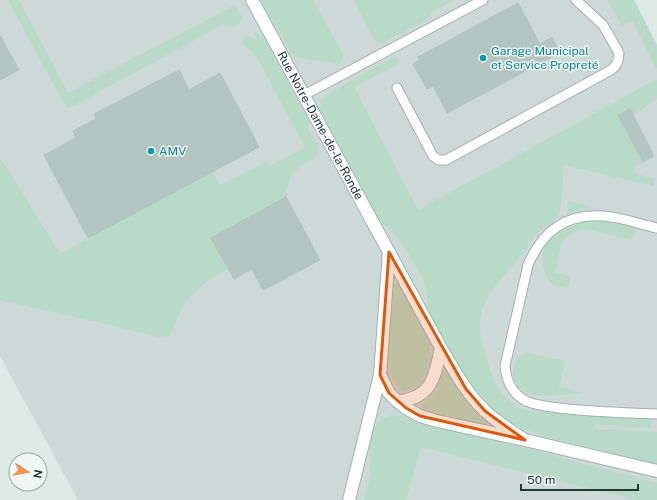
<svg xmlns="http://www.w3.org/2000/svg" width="657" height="500" font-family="'Public Sans',sans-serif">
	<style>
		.built { fill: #ccd9d6 }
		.green { fill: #b7dbc6 }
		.building { fill: #b4c4c0; stroke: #b1c3be }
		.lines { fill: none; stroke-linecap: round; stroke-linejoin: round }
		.lane-casing { stroke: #a1b1ae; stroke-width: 11 }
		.street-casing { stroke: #a1b1ae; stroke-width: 14 }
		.secondary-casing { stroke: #9eb5b0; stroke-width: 14 }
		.lane { stroke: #fff; stroke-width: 9 }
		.street { stroke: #fff; stroke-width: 12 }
		.secondary { stroke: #fff; stroke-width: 12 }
		.marked { fill: #de570e; fill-opacity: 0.2; stroke: #de570e; stroke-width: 3; stroke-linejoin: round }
		.culture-dot { fill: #0f9aa8; stroke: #eef7f4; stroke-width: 1.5 }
		.labels { text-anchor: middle; stroke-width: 3; stroke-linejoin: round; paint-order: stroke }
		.culture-label { font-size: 12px; fill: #0d838f; stroke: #eef7f4; text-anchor: start }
		.street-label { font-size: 12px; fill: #203936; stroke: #eef7f4 }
	</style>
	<rect width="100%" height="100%" fill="#deeae6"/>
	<!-- built -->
	<polygon class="built" points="0,0 634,0 657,45 657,500 78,500 0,356"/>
	<!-- green -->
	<g class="green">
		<polygon points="8,0 19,0 68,93 235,5 242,17 240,23 233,27 226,23 67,109"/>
		<polygon points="261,0 313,0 344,56 340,64 299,58 292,55"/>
		<polygon points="354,0 454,0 433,11 426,21 382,43 374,40"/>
		<polygon points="607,0 634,0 657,45 657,69 633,21 622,26"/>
		<path d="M253,31L263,36L310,123L308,130L314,140L317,142C323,160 307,159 297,169C289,176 287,187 286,197L211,238L228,268C210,280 191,290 181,310C176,319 175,328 169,336L158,337L106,324L0,300V159L9,171L60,254L88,238L212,171L220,185L266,162L269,167L305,147L254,52L248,49L243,44L245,37L247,35L258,42Z"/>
		<path d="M395,56L399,63L354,87L418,210L657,79V99L633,115L629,109L618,115L643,162L634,167L637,174L654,179V186L564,165C563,179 563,205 558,216C554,223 541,228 535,236C530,242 527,250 521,256C503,278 477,299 480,331C481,343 485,354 489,366C496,389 505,404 529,411L651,420V428L595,424V429L657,432V465L546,437L526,430L511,423L497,414L481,400L468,385L430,316C427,305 428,293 424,282C420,272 404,245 397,237C390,230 383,224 377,217L319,108L321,99L328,94Z"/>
		<polygon points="568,201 594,207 581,209 567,215"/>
		<path d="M588,219L606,220L633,226L635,227L636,231L631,240L581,228L562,241L555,273L570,276L568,288C562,286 555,286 550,282C541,273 540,249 550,239C557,232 577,223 588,219Z"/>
		<polygon points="399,282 404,287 426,335 429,343 431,356 427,375 417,387 409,390 403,391 399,388 392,377 388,360 393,288 395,283"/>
		<path d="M528,353L565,361L559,387L582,393C563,394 522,403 514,380C511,372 515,363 519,357Z"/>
		<path d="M446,370L489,421L486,426C468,422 436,419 422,406C424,401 430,398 434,394C439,387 440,379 443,371Z"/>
		<path d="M392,415C410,415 434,426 453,430C522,446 589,466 657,483V500H638L421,447L406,500H364C367,491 369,482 370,473C372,452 362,422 392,415Z"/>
	</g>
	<!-- building -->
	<g class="building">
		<polygon points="518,3 540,44 552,37 560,53 447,113 433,86 427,89 413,64 419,60 418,57"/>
		<polygon points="0,35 19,70 0,80"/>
		<polygon points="179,70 189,90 220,73 259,147 88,238 44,155 76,138 73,131 96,119 94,114"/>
		<polygon points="630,109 654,156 643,162 618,115"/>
		<polygon points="286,197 320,260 263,290 252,269 234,279 211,238"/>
	</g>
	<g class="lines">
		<!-- lane casing -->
		<g class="lane-casing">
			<g id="lane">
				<path d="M397,88L433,156L439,160H446L611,70C617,66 619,61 619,53L603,25L576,0"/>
				<polyline points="304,95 483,0"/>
				<path d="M657,228C639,224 621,217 603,216C565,213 542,232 528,265L505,366C506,381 513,394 526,401C539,407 555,407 568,409C598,412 627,413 657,414"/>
			</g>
		</g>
		<!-- street casing -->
		<g class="street-casing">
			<polyline id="street" points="349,500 380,375"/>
		</g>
		<!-- secondary casing -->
		<g class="secondary-casing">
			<g id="secondary">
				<path id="s1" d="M252,0L441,348C454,370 466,393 485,411C497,422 511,431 525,440"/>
				<polyline points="389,252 380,375 389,393 398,402 406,408 420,416 437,421 525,440 657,471"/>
				<path d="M398,402C404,400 413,399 419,395C435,386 437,364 441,348"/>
			</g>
		</g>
		<!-- lane -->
		<use href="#lane" class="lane"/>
		<!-- street -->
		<use href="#street" class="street"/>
		<!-- secondary -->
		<use href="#secondary" class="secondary"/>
	</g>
	<!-- marked area -->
	<path class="marked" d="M389,252L466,389L485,411L525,440L420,416L406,408L389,393L380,375Z"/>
	<!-- markers -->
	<g class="culture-dot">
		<circle cx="483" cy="58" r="4"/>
		<circle cx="151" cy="151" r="4"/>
	</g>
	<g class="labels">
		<!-- culture labels -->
		<g class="culture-label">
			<text x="491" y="55">Garage Municipal<tspan x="491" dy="14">et Service Propreté</tspan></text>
			<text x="159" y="155">AMV</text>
		</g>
		<!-- street labels -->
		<g class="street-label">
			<text dy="4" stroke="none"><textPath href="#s1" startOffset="143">Rue Notre-Dame-de-la-Ronde</textPath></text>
		</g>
	</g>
	<!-- north arrow -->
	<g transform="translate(28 472) rotate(101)"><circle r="19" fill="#eef7f4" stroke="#9caba8"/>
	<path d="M0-3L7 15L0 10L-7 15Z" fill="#f19455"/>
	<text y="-6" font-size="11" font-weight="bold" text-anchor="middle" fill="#203936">N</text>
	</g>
	<!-- scale -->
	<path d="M521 484v6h117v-6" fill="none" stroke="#203936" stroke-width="2"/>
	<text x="527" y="484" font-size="12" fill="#203936" stroke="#eef7f4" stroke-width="3" paint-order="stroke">50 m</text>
</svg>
